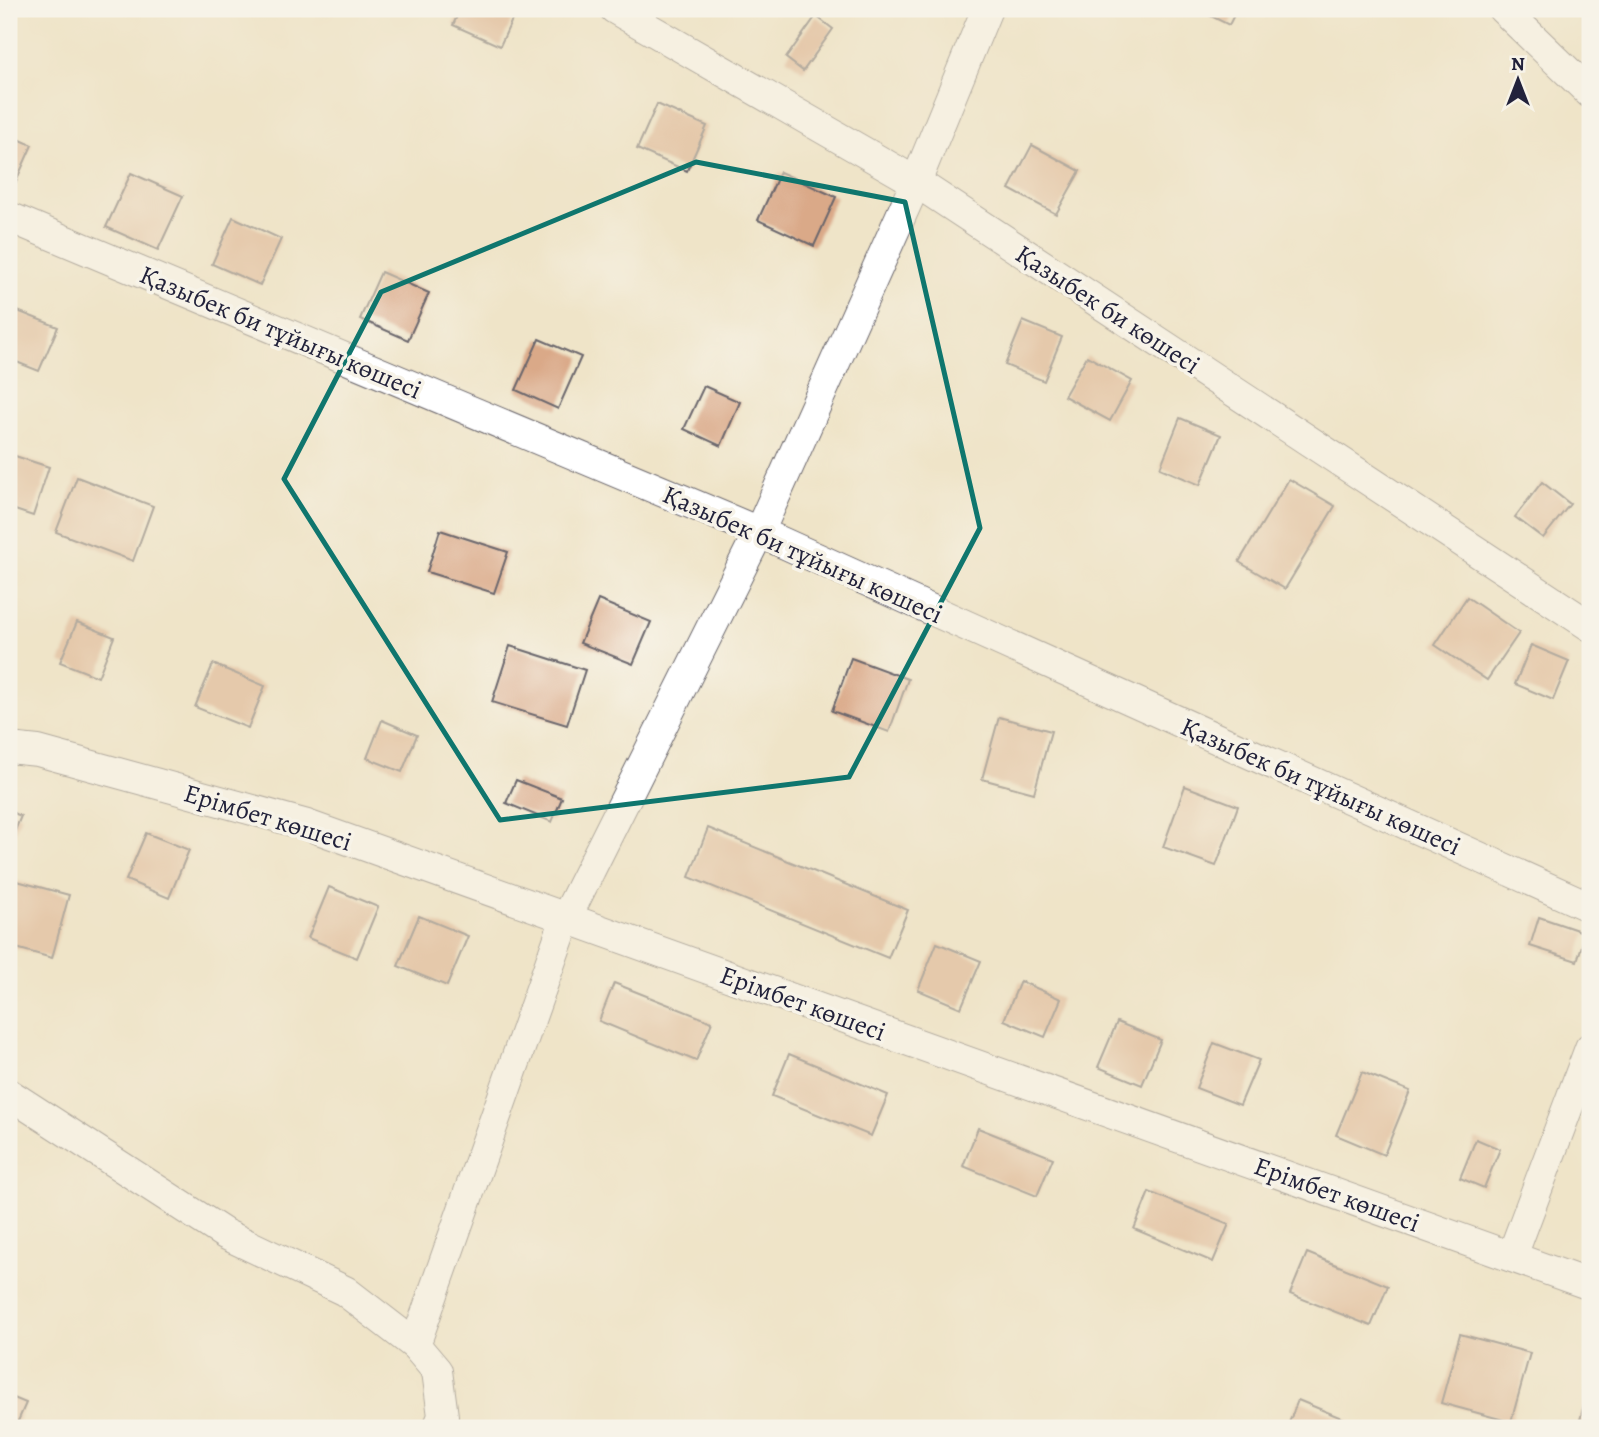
<svg xmlns="http://www.w3.org/2000/svg" width="1599" height="1437" font-family="Alegreya,serif">
	<style>
		.building { fill: #daa988 }
		.lines { fill: none; stroke-linecap: round; stroke-linejoin: round }
		.minor-casing { stroke: #6a666c; stroke-width: 32 }
		.minor { stroke: #fff; stroke-width: 30 }
		.marked { fill: none; stroke: #0f766e; stroke-width: 5; stroke-linejoin: round }
		.labels { text-anchor: middle; stroke-width: 7; stroke-linejoin: round; paint-order: stroke }
		.street-label { font-size: 26px; fill: #22223b; stroke: #f7f3e8 }
	</style>
	<rect width="100%" height="100%" fill="#f7f3e8"/>
	<filter id="ink" filterUnits="userSpaceOnUse"><feTurbulence type="fractalNoise" baseFrequency=".0143" numOctaves="2"/><feDisplacementMap in="SourceGraphic" scale="14" xChannelSelector="R" yChannelSelector="G"/><feConvolveMatrix kernelMatrix="1 2 1 2 8 2 1 2 1" color-interpolation-filters="sRGB"/></filter>
	<filter id="wash" filterUnits="userSpaceOnUse"><feTurbulence type="fractalNoise" baseFrequency=".00686" numOctaves="4" result="noise"/><feDisplacementMap in="SourceGraphic" scale="28" xChannelSelector="R" yChannelSelector="G"/><feGaussianBlur stdDeviation="1.57" result="paint"/><feColorMatrix in="noise" values="0 0 0 0 0 0 0 0 0 0 0 0 0 0 0 0 0 1.4 0 .05"/><feComposite in="paint" operator="in"/></filter>
	<g filter="url(#wash)">
		<rect width="100%" height="100%" fill="#efe4c8"/>
		<g id="blocks">
			<!-- building -->
			<g class="building">
				<polygon points="460,9 517,9 500,46 453,25"/>
				<polygon points="1197,9 1237,9 1229,25"/>
				<polygon points="816,16 833,29 803,71 786,58"/>
				<polygon points="657,104 707,126 687,171 637,149"/>
				<polygon points="9,135 32,145 9,197"/>
				<polygon points="1032,145 1080,171 1056,214 1009,189"/>
				<polygon points="780,172 836,197 814,246 758,220"/>
				<polygon points="131,173 183,196 158,250 106,227"/>
				<polygon points="233,217 281,239 260,285 212,264"/>
				<polygon points="381,272 429,293 408,340 360,319"/>
				<polygon points="10,308 58,327 39,371 9,359"/>
				<polygon points="1023,321 1062,337 1044,381 1005,365"/>
				<polygon points="539,339 581,357 558,409 516,390"/>
				<polygon points="1087,356 1132,381 1110,421 1064,396"/>
				<polygon points="704,386 740,402 721,446 684,429"/>
				<polygon points="1180,418 1221,435 1200,485 1160,468"/>
				<polygon points="9,454 49,467 33,516 9,508"/>
				<polygon points="77,477 153,506 133,561 56,532"/>
				<polygon points="1289,479 1335,506 1285,589 1239,562"/>
				<polygon points="1542,482 1570,504 1543,538 1515,517"/>
				<polygon points="440,530 508,552 494,593 427,572"/>
				<polygon points="1467,597 1519,633 1487,680 1435,645"/>
				<polygon points="598,600 651,622 633,664 580,643"/>
				<polygon points="77,622 114,637 98,677 60,662"/>
				<polygon points="1531,645 1569,661 1553,700 1515,684"/>
				<polygon points="510,646 585,670 567,725 492,702"/>
				<polygon points="851,658 908,679 889,732 832,711"/>
				<polygon points="213,664 265,686 248,728 195,707"/>
				<polygon points="999,717 1051,731 1034,793 982,779"/>
				<polygon points="382,720 417,735 402,772 367,758"/>
				<polygon points="516,780 562,798 552,822 506,803"/>
				<polygon points="1185,786 1238,806 1216,866 1163,847"/>
				<polygon points="9,811 21,816 9,845"/>
				<polygon points="708,828 908,910 888,958 689,877"/>
				<polygon points="146,833 189,850 169,898 126,880"/>
				<polygon points="17,881 69,895 52,958 9,946 9,912"/>
				<polygon points="329,887 378,907 357,958 308,938"/>
				<polygon points="419,916 468,936 447,986 398,966"/>
				<polygon points="1539,917 1586,933 1577,961 1530,946"/>
				<polygon points="937,943 981,961 961,1008 918,990"/>
				<polygon points="1020,981 1061,999 1045,1037 1004,1020"/>
				<polygon points="614,983 712,1022 696,1061 599,1021"/>
				<polygon points="1117,1022 1161,1040 1142,1085 1098,1067"/>
				<polygon points="1214,1043 1259,1060 1240,1105 1196,1088"/>
				<polygon points="789,1054 888,1095 871,1136 772,1096"/>
				<polygon points="1362,1072 1410,1091 1384,1155 1336,1135"/>
				<polygon points="978,1128 1053,1158 1037,1196 963,1166"/>
				<polygon points="1476,1139 1500,1149 1484,1188 1460,1178"/>
				<polygon points="1149,1192 1229,1224 1213,1262 1134,1229"/>
				<polygon points="1307,1253 1388,1286 1371,1326 1290,1294"/>
				<polygon points="1460,1334 1530,1353 1511,1422 1441,1403"/>
				<polygon points="1589,1385 1590,1428 1578,1428"/>
				<polygon points="9,1396 26,1403 15,1428 9,1428"/>
				<polygon points="1298,1400 1349,1421 1346,1428 1287,1428"/>
			</g>
		</g>
	</g>
	<g filter="url(#ink)">
		<use href="#blocks" fill-opacity="0" stroke="#6a666c" stroke-width="2"/>
		<g class="lines">
			<!-- minor casing -->
			<g class="minor-casing">
				<g id="minor">
					<polyline points="615,9 916,182 1590,626"/>
					<polyline points="1503,9 1590,93"/>
					<polyline points="9,217 759,532 1590,907"/>
					<polyline points="9,748 38,751 307,825 1590,1285"/>
					<polyline points="9,1094 225,1234 345,1291 415,1345 437,1371 443,1416 438,1428"/>
					<polyline points="1512,1256 1590,1048"/>
					<polyline points="415,1345 566,918 759,532 916,182 987,9"/>
				</g>
			</g>
			<!-- minor -->
			<use href="#minor" class="minor"/>
		</g>
	</g>
	<!-- marked area -->
	<path d="M0 0H1599V1437H0ZM696,162L905,202L980,528L849,777L500,820L284,479L381,292Z" fill="#efe4c8" fill-opacity=".55" fill-rule="evenodd"/>
	<path class="marked" d="M696,162L905,202L980,528L849,777L500,820L284,479L381,292Z"/>
	<g class="labels">
		<!-- street labels -->
		<g class="street-label">
			<text transform="translate(1108 309) rotate(33)" y="9">Қазыбек би көшесі</text>
			<text transform="translate(281 332) rotate(23)" y="9">Қазыбек би тұйығы көшесі</text>
			<text transform="translate(803 554) rotate(24)" y="9">Қазыбек би тұйығы көшесі</text>
			<text transform="translate(1321 786) rotate(24)" y="9">Қазыбек би тұйығы көшесі</text>
			<text transform="translate(268 817) rotate(17)" y="9">Ерімбет көшесі</text>
			<text transform="translate(803 1003) rotate(20)" y="9">Ерімбет көшесі</text>
			<text transform="translate(1337 1194) rotate(20)" y="9">Ерімбет көшесі</text>
		</g>
	</g>
	<!-- margin -->
	<rect width="1599" height="1437" fill="none" stroke="#f7f3e8" stroke-width="35"/>
	<!-- north arrow -->
	<g transform="translate(1518 80)" stroke="#f7f3e8" stroke-width="5" paint-order="stroke">
	<path d="M0-5L12 26L0 18L-12 26Z" fill="#22223b"/>
	<text y="-10" font-size="19" font-weight="bold" text-anchor="middle" fill="#22223b">N</text>
	</g>
</svg>
